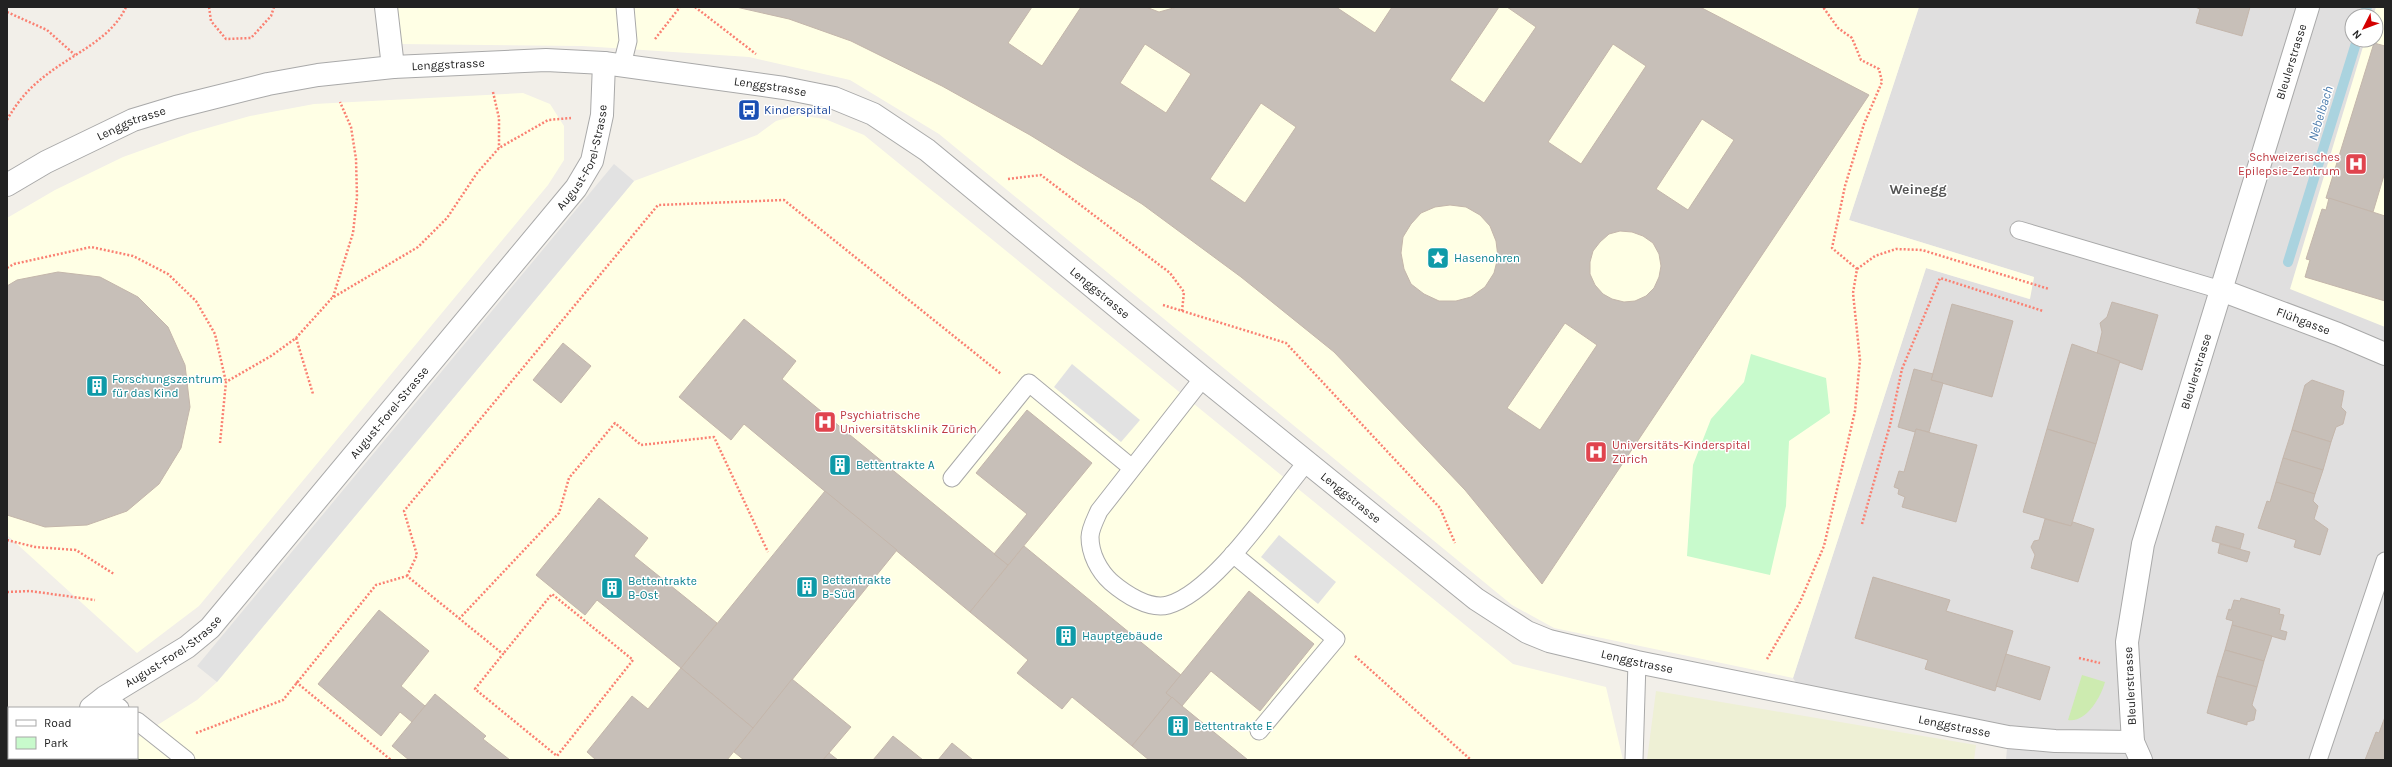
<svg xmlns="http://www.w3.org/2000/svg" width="2392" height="767" font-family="Karla,sans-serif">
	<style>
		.residential { fill: #e0dfdf; fill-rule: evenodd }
		.education { fill: #ffffe5 }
		.farmland { fill: #eef0d5 }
		.grass { fill: #cdebb0 }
		.park { fill: #c8facc }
		.parking { fill: #e2e2e2 }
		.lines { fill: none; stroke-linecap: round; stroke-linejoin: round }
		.stream { stroke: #aad3df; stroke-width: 10 }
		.building { fill: #c7bfb8; stroke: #c4b6ab; fill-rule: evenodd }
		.service-casing { stroke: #a9a9a9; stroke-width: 19 }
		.minor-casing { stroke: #a9a9a9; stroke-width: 24 }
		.tertiary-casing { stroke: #a9a9a9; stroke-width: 24 }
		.path { stroke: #fa8072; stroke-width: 2.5; stroke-dasharray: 2 2; stroke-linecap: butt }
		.service { stroke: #fff; stroke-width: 17 }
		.minor { stroke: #fff; stroke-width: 22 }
		.tertiary { stroke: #fff; stroke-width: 22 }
		.labels { text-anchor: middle; stroke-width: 3; stroke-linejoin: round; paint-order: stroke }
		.street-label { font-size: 12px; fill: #222; stroke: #fff }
		.transit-label { font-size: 12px; fill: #164399; stroke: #fff; text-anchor: start }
		.health-label { font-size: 12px; fill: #be3a42; stroke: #fff; text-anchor: start }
		.culture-label { font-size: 12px; fill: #0d838f; stroke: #fff; text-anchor: start }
		.water-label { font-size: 13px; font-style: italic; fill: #4a7aab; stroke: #fff }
		.quarter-label { font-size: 14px; font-weight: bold; fill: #555; stroke: #fff }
	</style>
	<rect width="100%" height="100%" fill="#f2efe9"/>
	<!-- residential -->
	<path class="residential" d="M1919,7H2385V760H2006L2008,737L1805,697L1793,678L1926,268L2029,299L2034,277L1849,220ZM2352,16H2376V40H2352Z"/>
	<!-- education -->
	<g class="education">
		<polygon points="397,7 1919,7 1849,220 2034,277 2030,299 1926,268 1793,678 1554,628 1512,605 939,134 850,80 749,57 582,46 399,44"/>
		<polygon points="2376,7 2385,7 2385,327 2290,289 2365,40 2376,40 2376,16 2373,16"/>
		<polygon points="523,93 550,104 564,126 564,160 548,185 199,606 137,653 7,535 7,218 55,190 123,157 190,133 250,116 314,104"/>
		<polygon points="797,115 825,119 864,135 1513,664 1606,687 1623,760 141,760 137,757 137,738 197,700 217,682 634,181 757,135 776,121"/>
	</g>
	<!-- farmland -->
	<polygon class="farmland" points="1656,691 1976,745 1974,760 1647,760"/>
	<!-- grass -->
	<g class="grass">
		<path d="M2082,675L2105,682C2101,697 2086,723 2068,720Z"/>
		<polygon points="137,757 141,760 56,760 59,758"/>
	</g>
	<!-- park -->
	<polygon class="park" points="1751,354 1826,378 1830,413 1789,441 1786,506 1770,575 1687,556 1693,465 1711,419 1744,382"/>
	<!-- parking -->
	<g class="parking">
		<polygon points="614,164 634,181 217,682 197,666"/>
		<polygon points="1072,364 1140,420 1121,442 1054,387"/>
		<polygon points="1279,535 1336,582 1318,604 1261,557"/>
	</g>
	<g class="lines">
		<!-- stream -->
		<g class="stream">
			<polyline points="2364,16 2367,7"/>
			<polyline points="2288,262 2357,40"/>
		</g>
	</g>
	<!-- building -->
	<g class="building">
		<path d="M736,7H1032L1008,43L1042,66L1081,7H1146L1159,12L1177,7H1336L1375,33L1392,7H1499L1450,80L1484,103L1536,27L1507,7H1700L1869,95L1542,584L1465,490L1334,352L1241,277L1142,204L1030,135L942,86L851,41L789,19ZM1145,44L1191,74L1166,113L1120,83ZM1613,44L1646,66L1581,164L1548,142ZM1261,103L1296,127L1245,203L1210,179ZM1702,119L1734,140L1688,210L1656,189ZM1450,205L1466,207L1480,215L1490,226L1496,241L1498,257L1494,273L1485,287L1471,297L1456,301H1439L1424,294L1411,284L1404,269L1401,253L1403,237L1411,224L1421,213L1435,207ZM1620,231L1632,232L1643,236L1653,243L1659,254L1661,266L1659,277L1654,288L1646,296L1635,301L1624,302L1612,299L1603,294L1595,285L1590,274V262L1593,251L1600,242L1609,234ZM1565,323L1597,345L1540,430L1507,408Z"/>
		<polygon points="2195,7 2250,7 2242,36 2196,23 2200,9"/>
		<polygon points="2374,43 2385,46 2385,172 2373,212 2326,198"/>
		<polygon points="2329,198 2385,216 2385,301 2305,277 2310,260 2306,259 2322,209 2326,210"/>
		<polygon points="58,272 100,277 138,297 168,327 185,365 190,407 181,448 159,484 127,511 87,525 45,527 7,515 7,286 17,280"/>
		<polygon points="2112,302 2158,315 2142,370 2097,354 2102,332 2100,323 2107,317"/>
		<polygon points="1952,304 2013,321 1992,397 1931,380"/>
		<polygon points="744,319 796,361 782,379 1008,565 970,612 744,424 731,440 679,397"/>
		<polygon points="563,343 591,366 561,403 533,380"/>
		<polygon points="2072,344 2120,361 2096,444 2047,429"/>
		<polygon points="1914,369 1933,374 1931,380 1943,383 1929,432 1916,429 1915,432 1898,427"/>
		<polygon points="2312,380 2344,391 2341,407 2346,412 2343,424 2336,427 2331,442 2292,430 2305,385"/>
		<polygon points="1027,410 1092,463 1008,565 994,554 1027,514 976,473"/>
		<polygon points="1916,429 1977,445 1956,522 1902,507 1905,497 1898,494 1899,489 1894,487 1899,471 1904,472"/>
		<polygon points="2047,429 2096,444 2071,526 2023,512"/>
		<polygon points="2292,430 2331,442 2323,470 2283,458"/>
		<polygon points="2283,458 2323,470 2315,494 2276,482"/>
		<polygon points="2276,482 2315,494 2313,501 2318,506 2314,519 2328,529 2320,555 2294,547 2296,540 2258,528 2267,501 2270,502"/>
		<polygon points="825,491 897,550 753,728 681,668"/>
		<polygon points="599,498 648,538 634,556 717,623 681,668 597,600 585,615 536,575"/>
		<polygon points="2045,519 2071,526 2073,522 2094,529 2078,582 2031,568 2035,555 2031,547 2034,541 2039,540"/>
		<polygon points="2216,526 2244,534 2240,549 2212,541"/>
		<polygon points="2220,544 2250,552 2247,562 2218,553"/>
		<polygon points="1024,546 1181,675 1166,693 1172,697 1132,746 1072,697 1062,709 1017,673 1028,660 970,612"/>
		<polygon points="1873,577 1950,600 1946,611 2013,631 1995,691 1925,669 1928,660 1855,638"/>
		<polygon points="1249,591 1314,644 1260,711 1211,671 1182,706 1166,693"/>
		<polygon points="2241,598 2280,609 2279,614 2284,615 2280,630 2287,632 2285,640 2232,625 2233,621 2226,619 2229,609 2231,610 2234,600 2240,601"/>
		<polygon points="379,610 429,651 401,686 425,706 412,722 400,712 381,736 318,684"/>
		<polygon points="2232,625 2272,636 2264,661 2225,650"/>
		<polygon points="2225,650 2264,661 2257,687 2217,676"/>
		<polygon points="2006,654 2050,667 2040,700 1996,686"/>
		<polygon points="681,668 753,728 727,760 596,760 587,752 632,696 648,709"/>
		<polygon points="2217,676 2257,687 2252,705 2256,710 2254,720 2247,722 2247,725 2207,713"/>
		<polygon points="792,679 851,727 823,760 744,760 734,752"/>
		<polygon points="435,694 486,736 483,739 510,760 409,760 392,746"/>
		<polygon points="1172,697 1182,706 1248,760 1149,760 1132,746"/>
		<polygon points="2385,717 2385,760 2365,760 2376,732 2379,733"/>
		<polygon points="893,736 923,760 873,760"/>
		<polygon points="952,743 973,760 938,760"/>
		<polygon points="829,753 838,760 823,760"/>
	</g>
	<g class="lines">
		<!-- service casing -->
		<g class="service-casing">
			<g id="service">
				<polyline points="622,65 628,41 625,7"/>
				<polyline points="2019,230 2221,290"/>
				<path d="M1203,378L1099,511C1096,518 1090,529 1090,537C1090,554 1099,571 1111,582C1125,594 1149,610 1168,605C1215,592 1274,501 1306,463"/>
				<polyline points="952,478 1029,383 1132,468"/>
				<polyline points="1233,554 1336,639 1259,731"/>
				<polyline points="105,697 120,708"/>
				<polyline points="137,721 186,760"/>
				<polyline points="1634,760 1637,662"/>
				<polyline points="2318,760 2385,561"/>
			</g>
		</g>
		<!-- minor casing -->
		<g class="minor-casing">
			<g id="minor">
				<polyline points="386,7 393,67"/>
				<path id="s1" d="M2221,290L2338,334L2385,354"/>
				<path id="s2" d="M91,708L105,697L187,647L210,628L576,188L592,161L602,115L604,63"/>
				<path id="s3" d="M2133,742L2127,642L2143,544L2308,7"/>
				<polyline points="27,760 29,758"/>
			</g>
		</g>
		<!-- tertiary casing -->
		<g class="tertiary-casing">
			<g id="tertiary">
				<path id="s4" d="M7,185L46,162L133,120L176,107L268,84L318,75L393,67L546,60L604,63L784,88L834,98L873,114L927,150L1203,378L1476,599L1527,632L1549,641L1637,662L2008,737L2055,741L2133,742L2141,760"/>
			</g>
		</g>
		<!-- path -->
		<g class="path">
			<polyline points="209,7 211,21 226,39 251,38 271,16 274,7"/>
			<polyline points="695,7 756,54"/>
			<polyline points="7,12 47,30 75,55"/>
			<polyline points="655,39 680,7"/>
			<polyline points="493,92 499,118 499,148"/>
			<path d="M7,120C17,102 29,88 45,76C72,54 111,40 126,7"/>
			<polyline points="1008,179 1041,175 1170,273 1184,292 1182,311"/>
			<polyline points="7,268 14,264 91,247 133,256 168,274 196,301 215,334 226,382"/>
			<polyline points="1857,269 1875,256 1896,249 1922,250 2049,289"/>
			<polyline points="333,297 353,233 357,197 356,159 351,127 340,102"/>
			<polyline points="1163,305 1286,343 1440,508 1455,543"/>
			<polyline points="296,338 313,394"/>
			<polyline points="220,443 226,382 271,356 296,338 332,298 418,247 447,218 477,173 499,148 548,120 571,118"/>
			<polyline points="1862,524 1890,425 1902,369 1940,278 2043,311"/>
			<polyline points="7,540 35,547 76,550 114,574"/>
			<polyline points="407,576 417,555 404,511 658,205 784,200 1001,374"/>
			<polyline points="7,592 30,591 95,600"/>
			<polyline points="459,619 559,513 569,478 615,423 641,445 714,437 768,552"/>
			<polyline points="1355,656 1471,760"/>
			<polyline points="2079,658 2100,663"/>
			<polyline points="1767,659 1800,602 1824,546 1855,411 1860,360 1853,293 1857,269 1832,248 1845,186 1864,124 1882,82 1879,69 1861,60 1852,38 1838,28 1823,7"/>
			<polyline points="296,682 391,760"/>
			<polyline points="196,733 283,700 376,585 407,576 503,654 475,689 557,756 633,660 552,594 503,654"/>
		</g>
		<!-- service -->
		<use href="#service" class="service"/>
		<!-- minor -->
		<use href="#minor" class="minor"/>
		<!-- tertiary -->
		<use href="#tertiary" class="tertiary"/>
	</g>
	<!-- icons -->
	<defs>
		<g id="bus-square" transform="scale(1.15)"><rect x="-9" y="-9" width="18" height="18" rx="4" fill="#1a4fb4" stroke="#fff"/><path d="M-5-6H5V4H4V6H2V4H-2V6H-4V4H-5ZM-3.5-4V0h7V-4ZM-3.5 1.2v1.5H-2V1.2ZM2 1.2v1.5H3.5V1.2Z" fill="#fff"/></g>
		<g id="hospital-square" transform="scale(1.15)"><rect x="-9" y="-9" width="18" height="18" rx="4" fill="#e0444e" stroke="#fff"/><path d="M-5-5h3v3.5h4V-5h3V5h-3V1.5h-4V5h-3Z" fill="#fff"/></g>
		<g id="sight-square" transform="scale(1.15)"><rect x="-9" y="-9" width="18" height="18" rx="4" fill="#0f9aa8" stroke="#fff"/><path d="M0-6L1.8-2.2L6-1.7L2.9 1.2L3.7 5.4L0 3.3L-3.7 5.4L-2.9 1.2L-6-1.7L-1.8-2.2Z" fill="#fff"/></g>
		<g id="building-square" transform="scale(1.15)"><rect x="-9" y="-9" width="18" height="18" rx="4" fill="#0f9aa8" stroke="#fff"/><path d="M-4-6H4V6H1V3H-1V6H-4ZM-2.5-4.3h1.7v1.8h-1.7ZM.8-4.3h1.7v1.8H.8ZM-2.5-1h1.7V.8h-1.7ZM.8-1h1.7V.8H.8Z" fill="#fff"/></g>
	</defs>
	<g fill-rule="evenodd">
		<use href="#bus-square" x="749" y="110"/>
		<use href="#hospital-square" x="2356" y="164"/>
		<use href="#sight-square" x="1438" y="258"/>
		<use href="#building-square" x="97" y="386"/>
		<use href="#hospital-square" x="825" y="422"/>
		<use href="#hospital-square" x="1596" y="452"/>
		<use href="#building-square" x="840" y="465"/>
		<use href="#building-square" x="807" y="587"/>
		<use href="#building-square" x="612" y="588"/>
		<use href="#building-square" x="1066" y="636"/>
		<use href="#building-square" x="1178" y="726"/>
	</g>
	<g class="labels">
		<!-- street labels -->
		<g class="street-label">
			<text dy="4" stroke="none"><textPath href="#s3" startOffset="704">Bleulerstrasse</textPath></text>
			<text dy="4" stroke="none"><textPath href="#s4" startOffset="463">Lenggstrasse</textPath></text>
			<text dy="4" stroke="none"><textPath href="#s4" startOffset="787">Lenggstrasse</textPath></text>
			<text dy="4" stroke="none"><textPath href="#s4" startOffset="139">Lenggstrasse</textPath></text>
			<text dy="4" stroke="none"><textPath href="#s2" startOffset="747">August-Forel-Strasse</textPath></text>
			<text dy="4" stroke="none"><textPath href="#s4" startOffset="1183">Lenggstrasse</textPath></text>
			<text dy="4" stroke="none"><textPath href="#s1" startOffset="88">Flühgasse</textPath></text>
			<text dy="4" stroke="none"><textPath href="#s3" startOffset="380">Bleulerstrasse</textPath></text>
			<text dy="4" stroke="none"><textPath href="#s2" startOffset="424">August-Forel-Strasse</textPath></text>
			<text dy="4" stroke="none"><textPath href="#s4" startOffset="1507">Lenggstrasse</textPath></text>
			<text dy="4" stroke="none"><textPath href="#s2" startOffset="100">August-Forel-Strasse</textPath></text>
			<text dy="4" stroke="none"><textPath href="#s4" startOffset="1843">Lenggstrasse</textPath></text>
			<text transform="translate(2130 686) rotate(-93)" y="4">Bleulerstrasse</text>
			<text dy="4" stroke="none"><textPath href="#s4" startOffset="2167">Lenggstrasse</textPath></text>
		</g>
		<!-- transit labels -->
		<g class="transit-label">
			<text x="764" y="114">Kinderspital</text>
		</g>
		<!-- health labels -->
		<g class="health-label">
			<text x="2340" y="161" text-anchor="end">Schweizerisches<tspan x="2340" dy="14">Epilepsie-Zentrum</tspan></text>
			<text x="840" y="419">Psychiatrische<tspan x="840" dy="14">Universitätsklinik Zürich</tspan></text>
			<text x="1612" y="449">Universitäts-Kinderspital<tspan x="1612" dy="14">Zürich</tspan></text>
		</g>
		<!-- culture labels -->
		<g class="culture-label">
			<text x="1454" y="262">Hasenohren</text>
			<text x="112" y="383">Forschungszentrum<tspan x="112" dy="14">für das Kind</tspan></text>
			<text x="856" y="469">Bettentrakte A</text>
			<text x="822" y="584">Bettentrakte<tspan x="822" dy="14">B-Süd</tspan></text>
			<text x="628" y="585">Bettentrakte<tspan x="628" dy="14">B-Ost</tspan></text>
			<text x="1082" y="640">Hauptgebäude</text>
			<text x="1194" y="730">Bettentrakte E</text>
		</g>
		<!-- water labels -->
		<g class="water-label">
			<text transform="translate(2320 113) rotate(-73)" y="5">Nebelbach</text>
		</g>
		<!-- quarter labels -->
		<g class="quarter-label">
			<text x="1918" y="194">Weinegg</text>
		</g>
	</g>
	<!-- border -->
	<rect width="2392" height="767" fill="none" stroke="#222222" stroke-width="16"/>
	<!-- legend -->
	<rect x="8" y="707" width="130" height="52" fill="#ffffff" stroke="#a7a7a7"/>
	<rect x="16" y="720" width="20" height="6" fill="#ffffff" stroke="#a7a7a7"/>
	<text x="44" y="727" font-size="12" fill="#222222">Road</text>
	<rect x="16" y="737" width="20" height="12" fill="#c8facc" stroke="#a7a7a7"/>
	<text x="44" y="747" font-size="12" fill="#222222">Park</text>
	<!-- north arrow -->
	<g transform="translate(2364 28) rotate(228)"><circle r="19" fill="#ffffff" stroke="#a7a7a7"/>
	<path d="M0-3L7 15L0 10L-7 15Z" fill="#d40000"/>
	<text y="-6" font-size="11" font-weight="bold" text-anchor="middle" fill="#222222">N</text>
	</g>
</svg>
